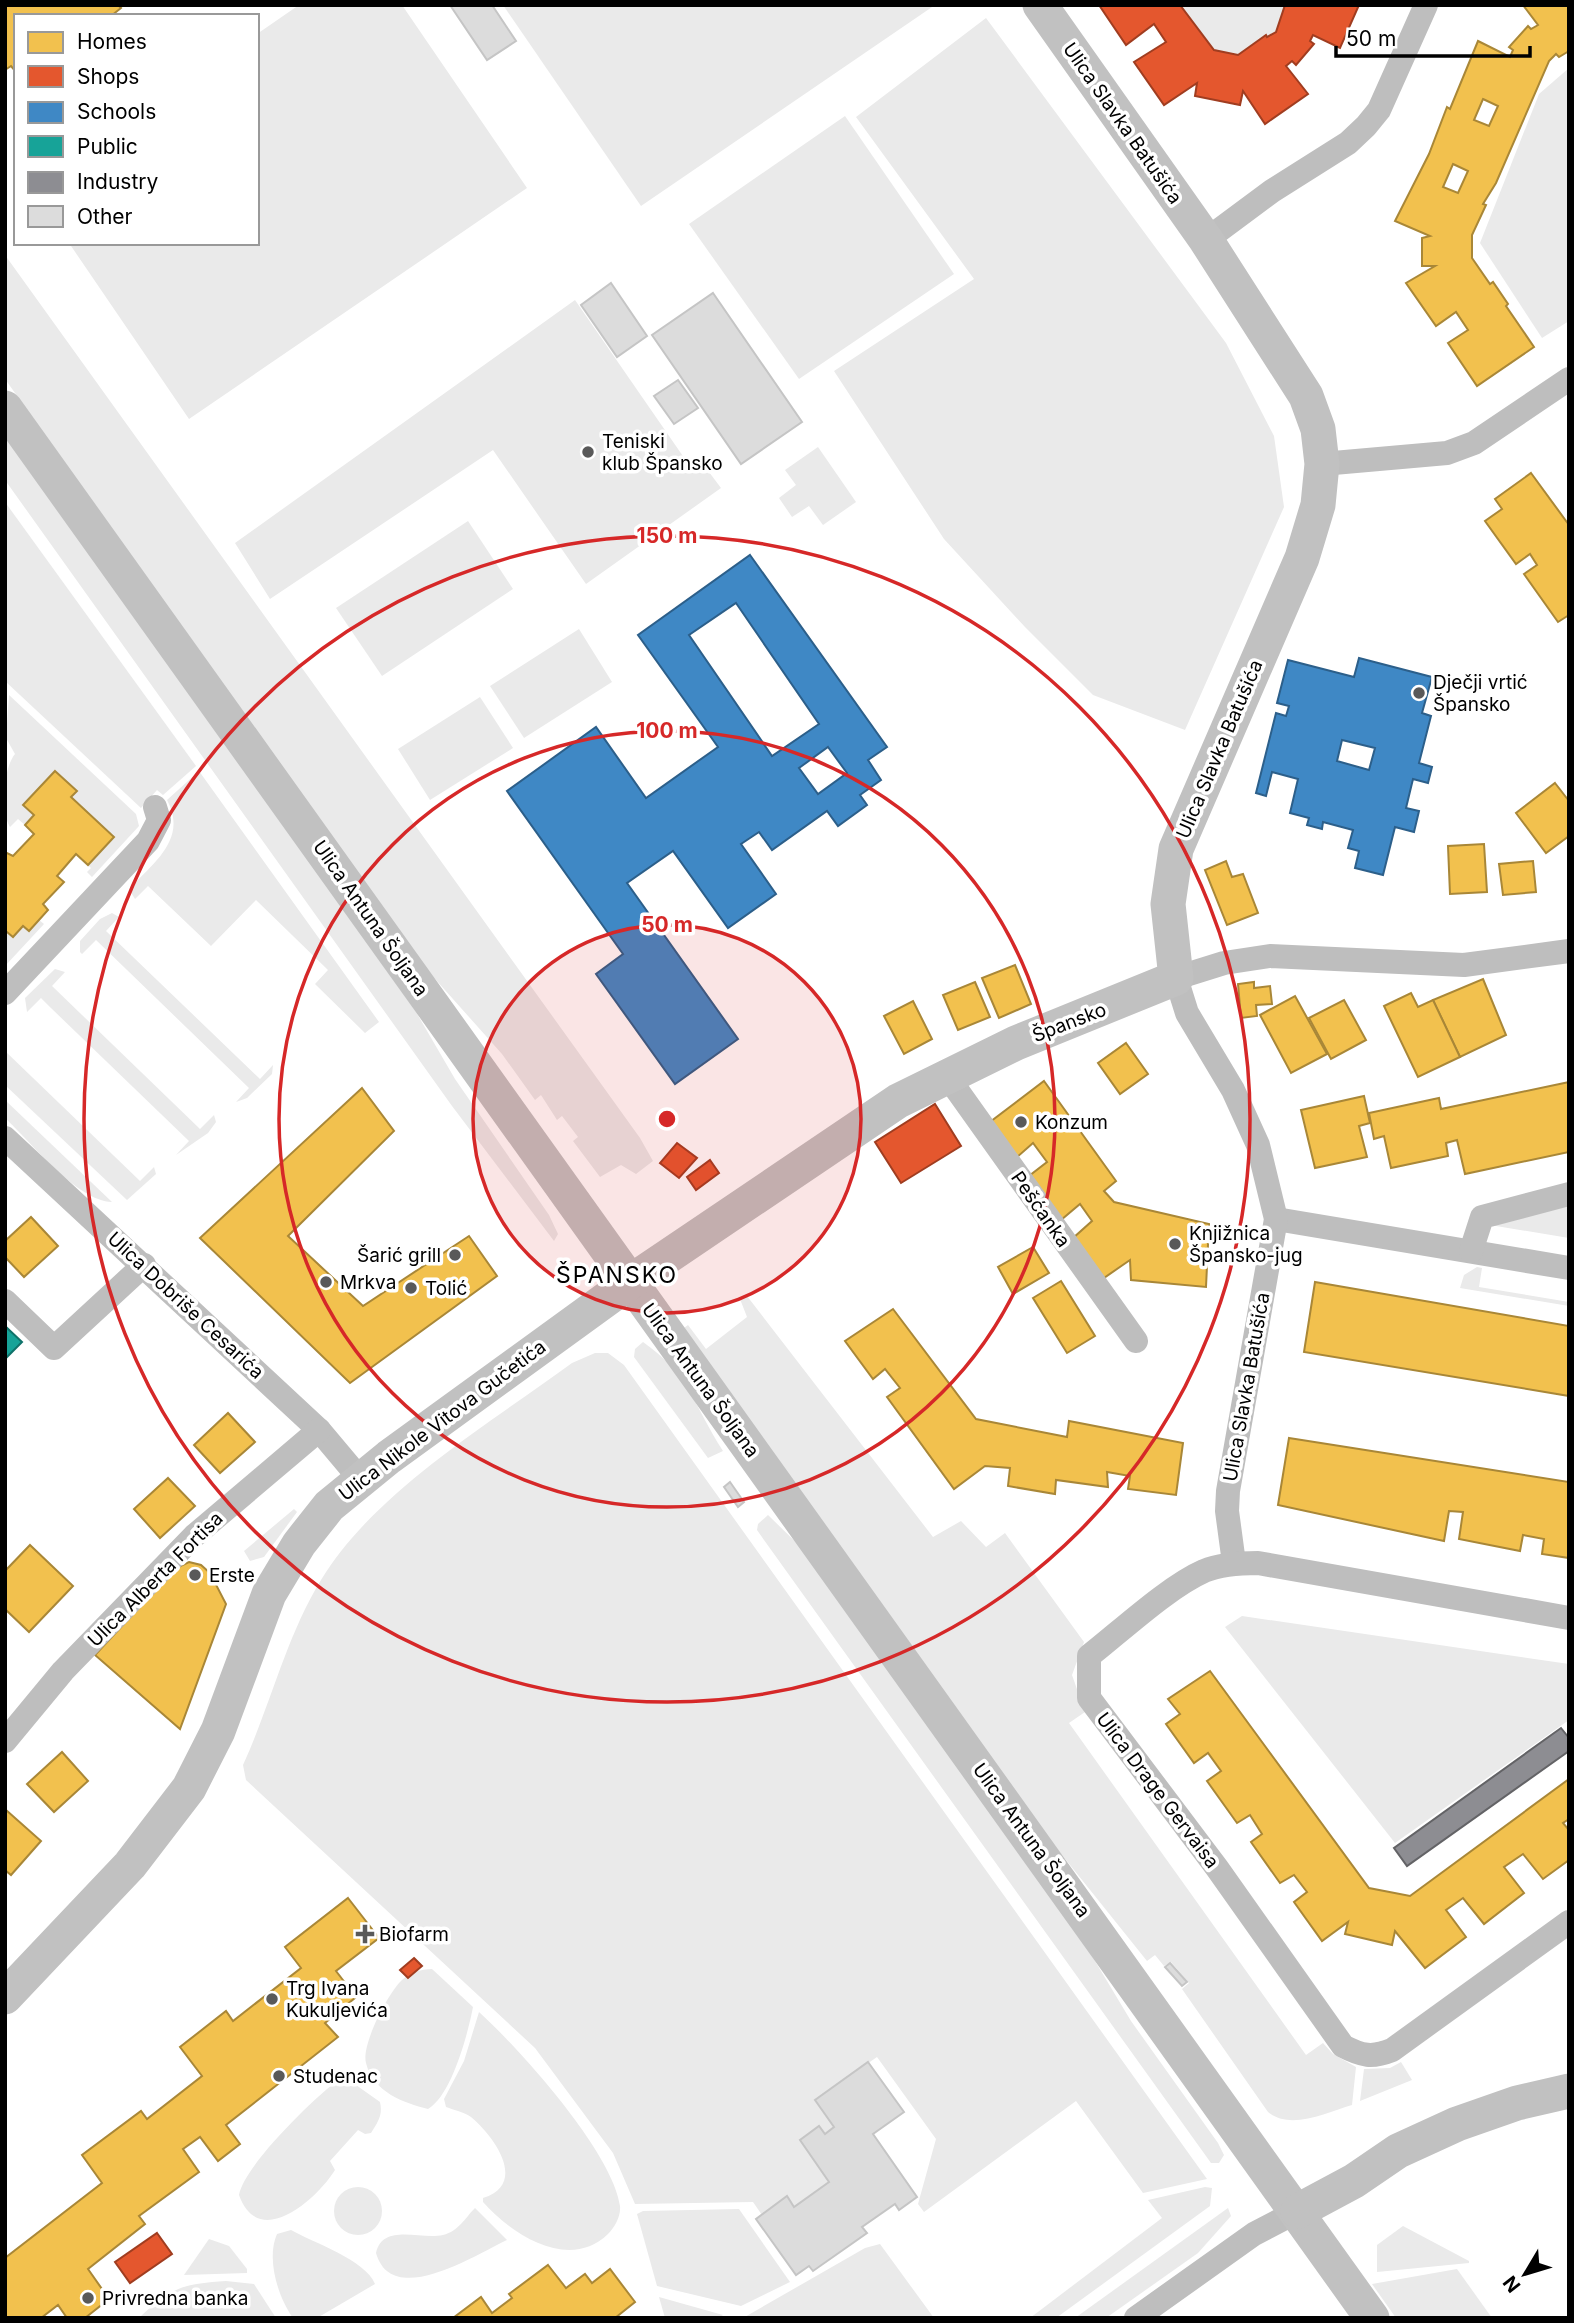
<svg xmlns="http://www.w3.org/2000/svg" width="1574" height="2323" font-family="Inter,sans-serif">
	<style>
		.green { fill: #eaeaea }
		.homes { fill: #f2c14e; stroke: #a98737; stroke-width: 2; fill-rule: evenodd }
		.shops { fill: #e4572e; stroke: #a03d20; stroke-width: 2 }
		.schools { fill: #3f88c5; stroke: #2c5f8a; stroke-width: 2; fill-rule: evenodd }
		.public { fill: #17a398; stroke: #10726a; stroke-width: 2 }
		.industry { fill: #8d8d92; stroke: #636366; stroke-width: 2 }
		.building { fill: #dcdcdc; stroke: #c5c5c5; stroke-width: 2 }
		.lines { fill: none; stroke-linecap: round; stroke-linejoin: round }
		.street { stroke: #bebebe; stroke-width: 24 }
		.secondary { stroke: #c1c1c1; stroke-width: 35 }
		.ring { fill: none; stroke: #d62828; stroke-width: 3.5 }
		.poi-dot { fill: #595959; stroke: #fff; stroke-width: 2.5 }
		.labels { text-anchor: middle; stroke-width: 7; stroke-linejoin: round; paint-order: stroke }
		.street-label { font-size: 19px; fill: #000; stroke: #fff }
		.poi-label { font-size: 19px; fill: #000; stroke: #fff; text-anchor: start }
		.quarter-label { font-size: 23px; letter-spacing: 2px; fill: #000; stroke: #fff }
		.centre { fill: #d62828; stroke: #fff; stroke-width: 3.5 }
		.ring-label { font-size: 21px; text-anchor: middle; font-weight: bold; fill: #d62828; stroke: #fff; stroke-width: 7; stroke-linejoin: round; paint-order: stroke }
	</style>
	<rect width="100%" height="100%" fill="#fff"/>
	<!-- green -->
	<g class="green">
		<polygon points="299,5 402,5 527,188 189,419 69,243 257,243 257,34"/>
		<polygon points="503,5 935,5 641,206"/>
		<polygon points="1180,5 1285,5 1276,32 1267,37 1265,35 1238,55 1214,50"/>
		<polygon points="986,18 1226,343 1274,436 1284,507 1185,730 1093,695 1025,627 944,539 834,371 974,279 856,117"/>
		<polygon points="1569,68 1569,321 1542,338 1480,243 1539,94"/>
		<polygon points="845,116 954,274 799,379 689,224"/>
		<polygon points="5,255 640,1138 653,1161 636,1174 621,1165 600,1177 573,1141 578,1137 562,1116 557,1120 541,1095 535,1100 502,1054 428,971 5,379"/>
		<polygon points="575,300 687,462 697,456 721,488 586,584 493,450 270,599 235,543"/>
		<polygon points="5,431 416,1012 455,1079 549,1215 558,1234 554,1241 452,1106 5,480"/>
		<polygon points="818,447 856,502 823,525 809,506 792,517 779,498 796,485 785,470"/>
		<polygon points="5,502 196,766 163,795 157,790 141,808 5,681"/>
		<polygon points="468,521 513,589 382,676 336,608"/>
		<polygon points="579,629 612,682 524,738 490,686"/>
		<path d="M9,695L136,814L139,826L92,877L87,872L91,868L88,865L114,837L71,797L77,791L55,771L23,805L34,815L25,825L18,819L10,827C0,811 3,769 15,754L6,738Z"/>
		<polygon points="480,697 513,748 430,800 398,749"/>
		<path d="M199,771L379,1022L365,1033L315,984L328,970L256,900L211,946L148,886L135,899L130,891L133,885C157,860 187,837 167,800Z"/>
		<polygon points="112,913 119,917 106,931 260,1079 273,1065 272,1074 247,1098 236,1102 249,1088 96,940 82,954 80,952 80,941 100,919"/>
		<polygon points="39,920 44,924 5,966 5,934 7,932 13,937 23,926"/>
		<polygon points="55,969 65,972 52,986 200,1129 214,1115 216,1122 208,1133 176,1155 189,1141 51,1008 41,998 27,1012 25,998"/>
		<polygon points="5,1051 140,1181 154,1167 156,1174 127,1200 5,1085"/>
		<path d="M5,1100L112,1202C77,1201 31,1142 5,1118Z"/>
		<polygon points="1569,1206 1569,1238 1490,1225"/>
		<polygon points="1477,1267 1482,1268 1479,1287 1569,1302 1569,1306 1460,1288 1464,1275"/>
		<path d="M747,1296L933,1537L961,1521L986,1547L1005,1533L1084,1642L1072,1675L1085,1712L1069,1723L1306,2055L1323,2043L1333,2054L1356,2067L1352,2105C1327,2112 1291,2131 1268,2112L1182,1989L1189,1983L1171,1962L1164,1966L1155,1955L1147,1961L1054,1845L684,1328L688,1325L706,1349L747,1317L740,1299Z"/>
		<path d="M643,1342C690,1375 694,1406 723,1451L708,1458L634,1357L635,1349Z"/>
		<path d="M595,1353H608L624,1365L1207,2179L1143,2193L1076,2101L924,2212L918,2204L936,2139L877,2057L815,2100L834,2127L825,2134L819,2127L829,2182L794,2207L787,2197L762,2215L753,2202L635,2204L613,2153L535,2048L246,1780L243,1765C271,1704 286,1637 321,1580C375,1491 489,1424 572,1363Z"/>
		<polygon points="294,1509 297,1512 264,1557 250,1561 244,1551"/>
		<polygon points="768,1515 809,1555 1077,1931 1131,2021 1218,2143 1224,2155 1219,2163 1211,2163 764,1540 757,1530 758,1524"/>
		<polygon points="1242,1616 1569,1664 1569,1720 1395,1843 1225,1627"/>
		<path d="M432,1969L473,2007C468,2033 452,2095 428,2109C404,2103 373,2092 366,2063C361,2045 388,1993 402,1980C410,1973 420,1969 432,1969Z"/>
		<path d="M479,2012C520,2049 613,2153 620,2206C621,2216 615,2227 608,2234C569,2272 511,2234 483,2202V2198C528,2184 495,2137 471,2117C464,2112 454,2110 446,2107L444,2099L464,2061Z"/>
		<polygon points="1401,2062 1412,2080 1360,2101 1364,2069 1390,2068"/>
		<path d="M338,2080L356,2085L380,2102C383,2115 378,2122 371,2133L365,2134L358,2130L330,2161L335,2170C317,2199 259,2251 239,2195C244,2166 313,2099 338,2080Z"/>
		<polygon points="1205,2187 1212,2188 1210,2206 1056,2318 1030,2318 1162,2218 1148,2200"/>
		<circle cx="358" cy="2211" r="24"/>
		<path d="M475,2208L507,2240C475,2255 392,2309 376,2253C383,2223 420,2240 443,2235C459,2231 465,2218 475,2208Z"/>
		<polygon points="1228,2208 1231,2216 1198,2253 1106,2318 1075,2318"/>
		<polygon points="739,2209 790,2282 741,2306 657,2286 637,2214 643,2211"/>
		<polygon points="1403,2226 1469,2261 1469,2263 1377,2272 1377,2245"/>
		<path d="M291,2230C312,2242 366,2260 375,2284L317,2318H293C278,2297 266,2259 277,2234Z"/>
		<polygon points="209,2239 229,2246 247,2269 247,2273 184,2275"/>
		<polygon points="880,2244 934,2318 743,2318 865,2248"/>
		<polygon points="1457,2269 1492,2318 1396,2318 1372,2284"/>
		<path d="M226,2281L254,2284L276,2318H139C171,2287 183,2284 226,2281Z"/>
		<polygon points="659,2297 723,2315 718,2318 665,2318"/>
	</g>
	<!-- homes -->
	<g class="homes">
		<polygon points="5,5 118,5 121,8 111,16 16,16 16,72 11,66 5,70"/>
		<path d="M1523,5H1569V51L1559,57L1556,54L1549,61L1496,183L1483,204L1486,205L1472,235V258L1490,284L1493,282L1508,304L1506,306L1534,347L1477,386L1448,343L1468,330L1456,312L1436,326L1406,283L1435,266H1422V238L1430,236L1395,221L1429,154L1447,107L1450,109L1478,41L1510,57L1513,50L1509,47L1528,26L1531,29L1538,25ZM1483,99L1498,106L1489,126L1474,120ZM1453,164L1468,171L1458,193L1443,187Z"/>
		<polygon points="1531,473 1569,525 1569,615 1558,622 1524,574 1537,565 1530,554 1516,564 1485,521 1502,509 1495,499"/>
		<polygon points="55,771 77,791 71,797 114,837 88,865 76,854 57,876 64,882 43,904 48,910 29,931 23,926 13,937 7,932 5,934 5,852 13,856 34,834 25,825 34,815 23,805"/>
		<polygon points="1555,783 1569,801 1569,836 1546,853 1516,813"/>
		<polygon points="1484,844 1487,892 1450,894 1448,846"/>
		<polygon points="1226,861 1232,877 1243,874 1258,913 1227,925 1205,870"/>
		<polygon points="1533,861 1536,892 1503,895 1499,864"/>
		<polygon points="1015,965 1031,1004 999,1018 982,978"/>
		<polygon points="1483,979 1506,1035 1460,1057 1433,1000"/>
		<polygon points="975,982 990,1017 958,1030 943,995"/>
		<polygon points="1254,982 1254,988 1270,986 1272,1004 1256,1005 1257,1016 1241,1018 1238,984"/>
		<polygon points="1411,993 1418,1007 1433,1000 1460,1057 1418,1077 1384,1006"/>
		<polygon points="1295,996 1327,1054 1291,1073 1260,1015"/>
		<polygon points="1344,1000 1366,1040 1331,1059 1309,1018"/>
		<polygon points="913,1001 932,1039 904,1054 884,1016"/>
		<polygon points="1126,1043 1148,1074 1120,1094 1098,1063"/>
		<polygon points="1044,1081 1116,1181 1104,1191 1114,1202 1209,1224 1206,1287 1131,1280 1130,1260 1101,1280 1072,1239 1092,1221 1080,1204 1061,1220 1029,1176 1047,1162 1033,1143 1016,1158 990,1122"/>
		<polygon points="1569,1082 1569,1152 1465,1174 1457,1140 1446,1143 1448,1156 1391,1168 1384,1136 1374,1139 1369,1113 1439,1098 1441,1109"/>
		<polygon points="362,1088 394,1131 288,1236 363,1306 469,1236 497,1276 350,1383 200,1238"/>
		<polygon points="1364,1096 1370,1123 1359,1126 1367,1157 1315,1168 1301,1110"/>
		<polygon points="31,1217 58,1246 24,1277 5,1257 5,1241"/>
		<polygon points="1033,1247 1049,1273 1013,1294 998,1267"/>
		<polygon points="1061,1281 1095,1336 1067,1353 1033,1298"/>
		<polygon points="1315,1282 1569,1326 1569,1396 1304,1352"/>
		<polygon points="893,1309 976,1419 1067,1437 1069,1421 1183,1443 1176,1495 1128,1489 1130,1476 1107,1472 1108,1487 1056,1480 1055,1494 1008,1486 1010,1468 985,1466 954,1489 887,1397 900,1388 885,1369 873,1379 845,1341"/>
		<polygon points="228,1413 255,1442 220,1473 194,1445"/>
		<polygon points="1289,1438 1569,1482 1569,1558 1542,1554 1544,1539 1523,1535 1520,1551 1459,1539 1463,1512 1449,1511 1444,1541 1278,1505"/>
		<polygon points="168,1478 195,1506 160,1538 134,1509"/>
		<polygon points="30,1545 73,1586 29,1632 5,1609 5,1571"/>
		<polygon points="189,1562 201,1565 210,1573 226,1604 180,1729 95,1655 176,1568"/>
		<polygon points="1210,1671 1369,1888 1410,1896 1569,1779 1569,1819 1563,1823 1569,1830 1569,1860 1543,1879 1523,1854 1504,1867 1524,1893 1484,1924 1463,1898 1446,1910 1466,1937 1425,1968 1395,1931 1392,1945 1345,1934 1348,1922 1322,1941 1294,1902 1307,1892 1294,1875 1280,1883 1251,1842 1262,1834 1250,1815 1237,1823 1207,1781 1221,1771 1208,1753 1194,1763 1166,1724 1180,1714 1168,1699"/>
		<polygon points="62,1752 88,1781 54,1812 27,1784"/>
		<polygon points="6,1810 41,1841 11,1875 5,1870"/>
		<polygon points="348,1898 379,1938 336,1971 356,1997 325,2023 338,2037 226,2125 240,2144 218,2161 200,2137 183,2149 199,2172 139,2216 145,2224 88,2269 109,2299 85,2318 67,2318 58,2305 41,2318 5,2318 5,2258 102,2183 82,2155 141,2111 147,2119 202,2076 180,2047 226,2011 233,2021 301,1968 285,1947"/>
		<polygon points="548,2265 566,2288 585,2274 592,2283 610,2269 635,2302 615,2318 453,2318 481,2297 492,2313 512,2298 509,2294"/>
	</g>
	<!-- shops -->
	<g class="shops">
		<polygon points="1099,5 1180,5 1214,50 1238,55 1266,35 1267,37 1276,32 1285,5 1359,5 1340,48 1313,35 1310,41 1314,44 1296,65 1292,61 1286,66 1308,94 1265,124 1243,91 1240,105 1195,96 1197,83 1164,105 1134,62 1166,42 1154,24 1126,45"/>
		<polygon points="935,1104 961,1146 901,1183 875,1142"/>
		<polygon points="677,1143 697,1158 679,1178 660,1163"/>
		<polygon points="710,1160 719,1173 696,1190 687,1177"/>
		<polygon points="414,1958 422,1966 408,1978 400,1970"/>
		<polygon points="157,2233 172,2254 130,2283 115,2262"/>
	</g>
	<!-- schools -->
	<g class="schools">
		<path d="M750,555L887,747L868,760L881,780L860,795L867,805L838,826L827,811L772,850L759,832L741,844L776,894L728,928L673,851L627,883L738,1039L675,1084L596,974L623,954L507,791L596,727L646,798L718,747L638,635ZM736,603L819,724L772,756L689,635ZM828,747L847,773L818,794L799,768Z"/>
		<path d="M1359,658L1432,677L1422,713L1431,716L1419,763L1432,767L1428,783L1413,779L1406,808L1419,811L1414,832L1395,827L1383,875L1355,868L1359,851L1348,848L1353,830L1323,822L1322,829L1307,825L1309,818L1290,813L1298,779L1272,772L1266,796L1256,793L1276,713L1286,716L1289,706L1277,703L1288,660L1354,677ZM1342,740L1375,748L1369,770L1337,761Z"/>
	</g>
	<!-- public -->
	<polygon class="public" points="5,1326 22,1342 5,1359"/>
	<!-- industry -->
	<polygon class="industry" points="1561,1728 1569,1738 1569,1751 1407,1866 1394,1848"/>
	<!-- building -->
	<g class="building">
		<polygon points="450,5 492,5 516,41 487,60"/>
		<polygon points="611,283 647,336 617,357 581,305"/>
		<polygon points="713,293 802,422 741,464 652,335"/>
		<polygon points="678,380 698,408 674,424 654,396"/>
		<polygon points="730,1482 744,1502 738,1507 724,1487"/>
		<polygon points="1170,1963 1187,1982 1182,1986 1165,1967"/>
		<polygon points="868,2062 904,2112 873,2134 917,2197 899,2210 895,2204 862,2227 867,2233 813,2271 809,2266 796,2275 756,2219 787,2196 794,2207 829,2182 800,2140 819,2126 825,2134 834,2127 815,2100"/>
	</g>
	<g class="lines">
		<!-- street -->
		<g class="street">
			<polyline points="1206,240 1272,191 1348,143 1366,126 1379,110 1426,5"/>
			<polyline points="1322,464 1447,453 1474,443 1569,379"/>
			<polyline points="5,993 148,841 159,820 155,807"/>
			<polyline points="947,1076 1136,1341"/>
			<polyline points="5,1138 319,1430 361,1480"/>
			<polyline points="1276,1219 1569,1268"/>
			<polyline points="1471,1251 1482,1217 1569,1194"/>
			<polyline points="5,1301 54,1348 144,1265"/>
			<polyline points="1234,1563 1227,1511 1228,1491 1276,1219 1258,1145 1233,1090 1187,1013 1176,978 1224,963 1270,956 1464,965 1569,951"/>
			<path d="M1569,1618L1258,1563C1240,1563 1221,1564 1204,1571C1168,1587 1121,1631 1089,1656V1698L1217,1868L1343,2046C1362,2056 1372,2058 1392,2050L1569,1922"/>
			<polyline points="5,1741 63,1671 194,1536 319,1430"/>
			<polyline points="1136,2318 1254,2234 1298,2211"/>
		</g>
		<!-- secondary -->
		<g class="secondary">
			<polyline points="5,408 1372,2318"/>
			<polyline points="5,1997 130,1865 189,1788 218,1731 269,1594 299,1544 329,1506 389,1457 630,1282 898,1101 1016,1043 1176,978 1168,904 1176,849 1302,558 1318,505 1322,464 1318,429 1306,396 1206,240 1040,5"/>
			<polyline points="1298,2211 1354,2181 1398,2151 1457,2124 1517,2103 1569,2091"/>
		</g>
	</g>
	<!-- distance rings -->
	<circle cx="667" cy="1119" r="194" fill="#d62828" fill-opacity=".12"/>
	<g class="ring">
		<circle cx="667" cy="1119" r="194"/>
		<circle cx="667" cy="1119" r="388"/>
		<circle cx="667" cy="1119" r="583"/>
	</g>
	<!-- markers -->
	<g class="poi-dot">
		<circle cx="588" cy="452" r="7"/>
		<circle cx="1419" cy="693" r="7"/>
		<circle cx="1021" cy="1122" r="7"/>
		<circle cx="1175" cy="1244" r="7"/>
		<circle cx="455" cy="1255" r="7"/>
		<circle cx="326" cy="1282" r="7"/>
		<circle cx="411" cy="1288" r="7"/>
		<circle cx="195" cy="1575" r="7"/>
		<path d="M361.5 1923.5h7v7h7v7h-7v7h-7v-7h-7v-7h7z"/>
		<circle cx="272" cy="1999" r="7"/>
		<circle cx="279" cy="2076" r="7"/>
		<circle cx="88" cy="2298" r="7"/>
	</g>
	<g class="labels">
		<!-- street labels -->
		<g class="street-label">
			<text transform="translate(1123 123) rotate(55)" y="7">Ulica Slavka Batušića</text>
			<text transform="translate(1219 749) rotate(-67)" y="7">Ulica Slavka Batušića</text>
			<text transform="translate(371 918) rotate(55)" y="7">Ulica Antuna Šoljana</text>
			<text transform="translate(1069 1022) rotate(-21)" y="7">Špansko</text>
			<text transform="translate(1041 1209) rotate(55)" y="7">Pešćanka</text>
			<text transform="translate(186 1305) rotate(43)" y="7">Ulica Dobriše Cesarića</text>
			<text transform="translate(701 1380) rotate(54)" y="7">Ulica Antuna Šoljana</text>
			<text transform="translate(1246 1387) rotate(-80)" y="7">Ulica Slavka Batušića</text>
			<text transform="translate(442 1420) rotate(-37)" y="7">Ulica Nikole Vitova Gučetića</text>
			<text transform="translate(155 1579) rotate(-45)" y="7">Ulica Alberta Fortisa</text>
			<text transform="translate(1158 1790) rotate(53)" y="7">Ulica Drage Gervaisa</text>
			<text transform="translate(1032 1840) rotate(54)" y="7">Ulica Antuna Šoljana</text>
		</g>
		<!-- poi labels -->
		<g class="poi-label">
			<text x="602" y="448">Teniski<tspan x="602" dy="22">klub Špansko</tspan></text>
			<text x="1433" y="689">Dječji vrtić<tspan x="1433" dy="22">Špansko</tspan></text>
			<text x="1035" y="1129">Konzum</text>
			<text x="1189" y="1240">Knjižnica<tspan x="1189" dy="22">Špansko-jug</tspan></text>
			<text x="441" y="1262" text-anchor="end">Šarić grill</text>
			<text x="340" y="1289">Mrkva</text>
			<text x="425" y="1295">Tolić</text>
			<text x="209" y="1582">Erste</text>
			<text x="379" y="1941">Biofarm</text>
			<text x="286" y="1995">Trg Ivana<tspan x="286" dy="22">Kukuljevića</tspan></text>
			<text x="293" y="2083">Studenac</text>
			<text x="102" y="2305">Privredna banka</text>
		</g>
		<!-- quarter labels -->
		<g class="quarter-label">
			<text x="617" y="1283">ŠPANSKO</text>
		</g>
	</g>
	<circle cx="667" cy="1119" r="10" class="centre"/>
	<g class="ring-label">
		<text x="667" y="543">150 m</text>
		<text x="667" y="738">100 m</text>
		<text x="667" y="932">50 m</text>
	</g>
	<!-- border -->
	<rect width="1574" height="2323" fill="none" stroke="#000000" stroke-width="14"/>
	<!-- legend -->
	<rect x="14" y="14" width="245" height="231" fill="#ffffff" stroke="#999999" stroke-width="2"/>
	<rect x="28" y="32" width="35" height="21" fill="#f2c14e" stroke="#999999" stroke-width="2"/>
	<text x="77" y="49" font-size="21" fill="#000000">Homes</text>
	<rect x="28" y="66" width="35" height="21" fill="#e4572e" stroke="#999999" stroke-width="2"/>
	<text x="77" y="84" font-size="21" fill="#000000">Shops</text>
	<rect x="28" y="102" width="35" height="21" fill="#3f88c5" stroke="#999999" stroke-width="2"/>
	<text x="77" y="119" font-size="21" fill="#000000">Schools</text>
	<rect x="28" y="136" width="35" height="21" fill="#17a398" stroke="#999999" stroke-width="2"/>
	<text x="77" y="154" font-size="21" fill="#000000">Public</text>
	<rect x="28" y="172" width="35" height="21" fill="#8d8d92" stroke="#999999" stroke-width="2"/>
	<text x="77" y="189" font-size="21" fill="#000000">Industry</text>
	<rect x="28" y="206" width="35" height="21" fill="#dcdcdc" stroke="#999999" stroke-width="2"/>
	<text x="77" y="224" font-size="21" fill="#000000">Other</text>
	<!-- north arrow -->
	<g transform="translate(1525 2274) rotate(232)" stroke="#ffffff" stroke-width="5" paint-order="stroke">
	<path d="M0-5L12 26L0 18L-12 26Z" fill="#000000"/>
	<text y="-10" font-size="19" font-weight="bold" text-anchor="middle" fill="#000000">N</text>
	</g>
	<!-- scale -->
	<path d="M1336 46v10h194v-10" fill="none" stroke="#000000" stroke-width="3.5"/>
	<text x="1346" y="46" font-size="21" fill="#000000" stroke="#ffffff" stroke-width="5" paint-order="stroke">50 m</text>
</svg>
